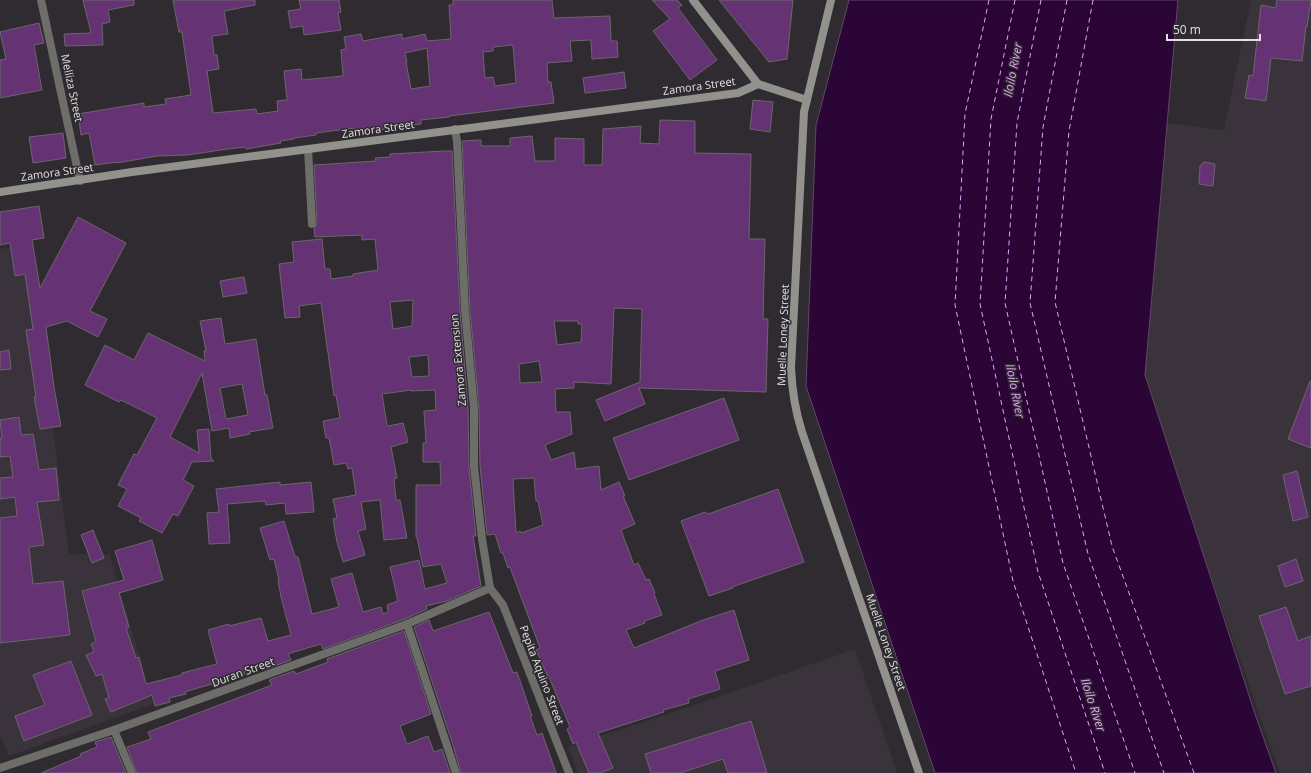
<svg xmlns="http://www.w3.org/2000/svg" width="1311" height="773" font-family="'Open Sans',sans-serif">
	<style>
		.built { fill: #3a333c }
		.water { fill: #2b0535; stroke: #624769 }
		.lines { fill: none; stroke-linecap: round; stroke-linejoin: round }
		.ferry { stroke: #e8a1fd; stroke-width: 1; stroke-dasharray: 5 4; stroke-linecap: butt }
		.building { fill: #653373; stroke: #6a666c; fill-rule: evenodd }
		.street { stroke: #6d6d6a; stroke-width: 8 }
		.secondary { stroke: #92928d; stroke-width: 8 }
		.labels { text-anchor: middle; stroke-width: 3; stroke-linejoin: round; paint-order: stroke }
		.street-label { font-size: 11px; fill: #e2e0e3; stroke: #2f2b30 }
		.water-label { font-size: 12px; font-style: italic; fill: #e8a1fd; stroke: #2f2b30 }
	</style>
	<rect width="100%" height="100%" fill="#2f2b30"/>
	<!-- built -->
	<g class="built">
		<polygon points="1251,0 1311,0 1311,773 1280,773 1200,545 1145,375 1156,248 1151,121 1224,130"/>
		<polygon points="29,245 69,554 110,555 153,704 9,756 0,735 0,249"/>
		<polygon points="855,649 897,773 578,773 568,747 695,705"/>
	</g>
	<!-- water -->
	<polygon class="water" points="849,0 1178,0 1145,375 1256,717 1276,773 935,773 806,386 816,125"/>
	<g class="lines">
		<!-- ferry -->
		<g class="ferry">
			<polyline points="989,0 965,114 955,305 1013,581 1076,773"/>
			<polyline points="1015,0 991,119 980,304 1038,572 1105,773"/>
			<polyline points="1041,0 1017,123 1005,303 1063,563 1135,773"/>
			<polyline points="1067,0 1043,127 1030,303 1088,554 1164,773"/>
			<polyline points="1093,0 1069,131 1055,302 1112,546 1194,773"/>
		</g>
	</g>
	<!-- building -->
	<g class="building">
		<polygon points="83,0 134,0 134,5 108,10 110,22 102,24 103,45 65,46 64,34 91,33"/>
		<path d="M173,0H255V5L224,11L228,34L212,36L214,55H217L219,69L207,71L213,113L256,109L257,114L278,111L277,101L287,100L284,71L301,69L302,80L343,76L341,50L346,49L344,37L361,34L363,41L402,34V39L425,34L427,41L451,39L449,5H453V0H552L554,18L610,16L611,41H617L618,57L592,59L591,40L570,41L572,61L547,63L548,82H551L554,103L449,116V117L421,120V124L372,131V129L354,131V128L316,133V135L294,138V139L280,141L281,143L246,149L245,147L228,149L187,155L157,156L117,163V162L95,165L89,133L81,135L78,114L144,103V107L166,104L165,99L191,95L182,32H179ZM513,45L516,83L495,86L493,77L485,78L483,52L493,51V47ZM427,48L430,86L411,89L406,62H407L405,53Z"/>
		<polygon points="299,0 339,0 341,12 338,13 341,30 304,35 303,26 291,28 288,11 301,9"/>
		<polygon points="652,0 677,0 682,5 678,8 717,60 690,80 653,31 670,19"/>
		<polygon points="719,0 793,0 787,59 769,62"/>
		<polygon points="1277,0 1311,0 1307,27 1306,26 1302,61 1271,58 1266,101 1245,98 1249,75 1253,76 1261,5 1276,8"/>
		<polygon points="39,23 44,43 34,45 42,90 0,98 0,60 6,59 0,32"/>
		<polygon points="624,72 626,88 585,93 583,78"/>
		<polygon points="753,100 773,102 770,132 750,129"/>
		<path d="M660,120L695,121V153L751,154L749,239H765L763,319H768L766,392L639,388L645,404L605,421L596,400L640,382L642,309L614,308L611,384L574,382V388L555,389L556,412H570L572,434L545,445L551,460L574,452L576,469L599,466L601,490L619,482L625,496H623L635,524L621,530L634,565L638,563L646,580L649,579L655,593L654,594L662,615L644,621L645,623L626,630L634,648L703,620L734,610L749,660L715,671L720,689L688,699L689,703L663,710L664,712L598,733L613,768L600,773H589L576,742L573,744L567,729L570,727L549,677H548L536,650L540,648L510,567L508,568L503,553H501L495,534L487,535L480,466L479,408L470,310L462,141L481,140V146H510V138L532,136L535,161H555V138L584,139V165H602L603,129L641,126L640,143L659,144ZM554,321H578V324H582L581,342L557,345ZM539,361L542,382L520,383L519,364ZM534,478L536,501H538L543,525L521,533L520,531L516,533L513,479Z"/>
		<polygon points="63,133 66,158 33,163 29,137"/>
		<path d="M444,151H452L460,310L468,408L469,467L476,536H473L481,586L447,601L426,606L427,609L405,619L323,649L321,644L294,652L288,654L291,660L266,669L265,666L244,672V675L198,688L185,692L186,694L169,698L170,702L155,706L152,695L111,712L105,699L109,698L102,674L96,676L86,655L94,652L91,644L96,642L82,591L124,580L115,551L152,540L163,580L119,593L129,627L126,628L136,658L139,657L146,684L182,675V673L217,664L208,630L229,624V626L261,618L268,641L291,635L281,597L278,580H279L274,559L270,560L260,528L284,521L295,557H298L312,614L339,607L331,579L352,573L363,612L381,607L383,614L388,612L387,605L398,601L390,567L419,560L425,589L447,583L441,564L423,567L417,537H416V485H441L440,462H423V443H426L424,411L436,410L435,390L411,391V390L382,394L387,425L388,426L403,423L408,442L391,447L397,478L394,479L396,500H400L407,538L384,540L380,500L361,502L366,529L358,531L365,555L343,562L337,542L333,519L337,518L333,499L356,495L352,468L348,469L346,463L334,465L329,438H326L323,421L340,418L336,395L334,396L321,303L299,306L300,317L285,318L279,264L294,262L292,242L322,239L325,269H330L331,279L353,276V274L378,270L375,239L362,240V235L315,237L314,229L317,224L314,165L376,161L375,158L390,157V154ZM413,300L412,326L393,329L390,302ZM428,355L429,376L412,377L409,357Z"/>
		<polygon points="1204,162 1215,164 1213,186 1199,184 1200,166"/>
		<polygon points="39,206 44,238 32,240 40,288 78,217 126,243 90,311 107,319 98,337 67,321 46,327 54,387 61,426 40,429 34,397 36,397 26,330 33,329 25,274 15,276 10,243 0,245 0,212"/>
		<polygon points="244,277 247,293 223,297 220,281"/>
		<path d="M221,318L225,344L256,339L265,395H267L273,428L249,432L250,434L230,438L229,428L212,431L202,373L170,437L199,453L197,430L209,429L211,459L214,461L192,462L183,480L194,486L178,516L173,514L162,533L139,521L141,518L118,506L127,489L118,485L134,454L137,455L157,418L121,400L119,402L85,385L105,345L134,360L148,333L205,361L204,351H206L200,321ZM242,384L248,415L226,419L220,388Z"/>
		<polygon points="9,350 11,369 0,370 0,352"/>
		<polygon points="1310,381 1311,381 1311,448 1288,439"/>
		<polygon points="724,398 739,440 629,480 613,438"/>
		<polygon points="19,417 21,435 33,434 39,470 56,468 59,500 37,502 44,545 29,547 33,584 63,581 70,635 0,643 0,518 17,516 15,497 0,499 0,478 13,477 10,456 0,457 0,438 2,438 0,420"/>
		<polygon points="1297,471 1308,517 1293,521 1283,475"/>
		<polygon points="280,482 280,485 311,482 314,512 286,514 285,503 266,505 265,501 227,504 230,543 209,544 207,513 219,512 216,489"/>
		<polygon points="778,489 804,562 732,587 733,588 709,596 681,521 705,512 708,514"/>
		<polygon points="93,530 104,558 92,563 81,535"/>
		<polygon points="1296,559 1303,581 1285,587 1278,566"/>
		<polygon points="1286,607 1298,641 1311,636 1311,686 1285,694 1259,616"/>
		<polygon points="489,612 513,673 517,672 532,716 530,716 537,735 542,733 556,773 461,773 453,745 414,627 429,620 433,631"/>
		<polygon points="404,631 431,714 400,726 407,744 428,736 434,752 442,749 450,773 137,773 127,747 151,739 148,732 272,685 269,680 294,671 296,674 328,662 327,659"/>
		<polygon points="71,661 92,715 24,741 15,716 45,705 33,675"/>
		<polygon points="751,721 767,773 728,773 723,759 680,773 651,773 645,754"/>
		<polygon points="111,737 126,773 41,773 81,756 80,754 97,747 95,742"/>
	</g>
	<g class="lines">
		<!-- street -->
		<g class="street">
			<polyline points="41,0 80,181"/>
			<polyline points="455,129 457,141 465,310 474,408 474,466 482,539 490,588"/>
			<polyline points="308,149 312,224"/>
			<polyline points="490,588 503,605 569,773"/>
			<polyline points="407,624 456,773"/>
			<polyline points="114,730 132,773"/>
			<polyline points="0,768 114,730 407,624 490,588"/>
		</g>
		<!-- secondary -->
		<g class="secondary">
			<polyline points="693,0 758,84 807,100"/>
			<path d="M831,0L804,112L791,368C792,391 795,410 802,432L919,773"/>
			<polyline points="0,192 132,172 738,93 758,84"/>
		</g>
	</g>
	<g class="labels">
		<!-- street labels -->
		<g class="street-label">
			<text transform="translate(699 86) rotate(-8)" y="4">Zamora Street</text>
			<text transform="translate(72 88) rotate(78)" y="4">Melliza Street</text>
			<text transform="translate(378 129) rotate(-8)" y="4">Zamora Street</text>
			<text transform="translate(57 172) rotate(-8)" y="4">Zamora Street</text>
			<text transform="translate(783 335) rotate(-88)" y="4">Muelle Loney Street</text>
			<text transform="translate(458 360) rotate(-95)" y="4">Zamora Extension</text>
			<text transform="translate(886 642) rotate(71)" y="4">Muelle Loney Street</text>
			<text transform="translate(243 672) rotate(-20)" y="4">Duran Street</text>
			<text transform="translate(542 675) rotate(69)" y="4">Pepita Aquino Street</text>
		</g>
		<!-- water labels -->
		<g class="water-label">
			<text transform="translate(1013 70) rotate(-79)" y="4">Iloilo River</text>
			<text transform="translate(1015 391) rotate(79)" y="4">Iloilo River</text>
			<text transform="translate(1093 705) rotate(72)" y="4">Iloilo River</text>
		</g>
	</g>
	<!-- scale -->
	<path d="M1167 34v6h93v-6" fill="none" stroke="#e2e0e3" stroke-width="2"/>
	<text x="1173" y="34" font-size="12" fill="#e2e0e3" stroke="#2f2b30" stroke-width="3" paint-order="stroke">50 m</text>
</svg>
